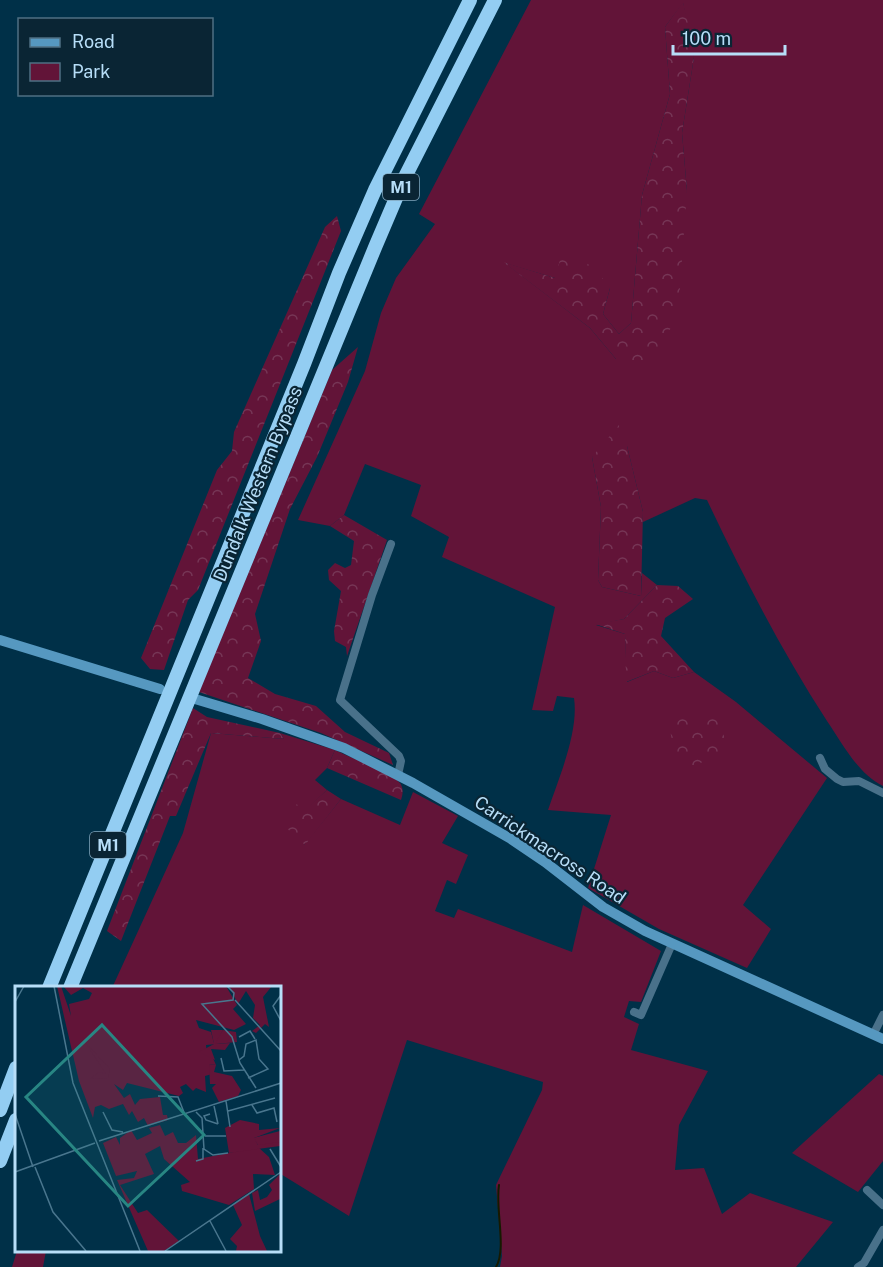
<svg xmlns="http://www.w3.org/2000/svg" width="883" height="1267" font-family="'Public Sans',sans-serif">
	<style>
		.green { fill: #621438; fill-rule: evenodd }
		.forest { fill: url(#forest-crowns) }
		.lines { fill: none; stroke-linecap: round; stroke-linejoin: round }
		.stream { stroke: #161a00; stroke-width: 2 }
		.street { stroke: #49718a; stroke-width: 8 }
		.secondary { stroke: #5698c0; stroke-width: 10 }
		.highway { stroke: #93cdf2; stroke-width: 14 }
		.labels { text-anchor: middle; stroke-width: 4.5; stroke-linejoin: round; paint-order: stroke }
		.shield { fill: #0a2534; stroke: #83a6bd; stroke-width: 1.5 }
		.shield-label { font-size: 16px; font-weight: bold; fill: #b7def8 }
		.street-label { font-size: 18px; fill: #b7def8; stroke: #0a2534 }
		.inset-road { fill: none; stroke: #49768e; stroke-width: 1.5 }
		.view { fill: #288683; fill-opacity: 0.15; stroke: #288683; stroke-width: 3 }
		.inset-edge { fill: none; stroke: #b7def8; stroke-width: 3 }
	</style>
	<defs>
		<pattern id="forest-crowns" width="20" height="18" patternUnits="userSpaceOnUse" patternTransform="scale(1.5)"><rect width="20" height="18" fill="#621438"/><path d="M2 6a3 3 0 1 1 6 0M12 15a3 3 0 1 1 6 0" fill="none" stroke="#763656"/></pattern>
	</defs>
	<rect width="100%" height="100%" fill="#003048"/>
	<!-- green -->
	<g class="green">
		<path d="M531,0H883V786C857,773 843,744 827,721C781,650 743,576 707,500L695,498L643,522V512L627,446L592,457L601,507L598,580L602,587L641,596L642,573L657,585L624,619L596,625L625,634L627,682L654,671L673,678L694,672L736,702L827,778L743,905L771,929L747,968L659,929L588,888L611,815L548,810C559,778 579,731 574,698L557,696L553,711L532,710L555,607L442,557L449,537L411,516L421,485L365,464L344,515L330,526L298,520L365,371L381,313L396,278L435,224L419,214ZM683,3L694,57L682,133L687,191L616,359L590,328L505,263L555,278L610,288L603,314L619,334L631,323L642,195L670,94L665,27Z"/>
		<polygon points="211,733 284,739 280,733 335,750 327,768 315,780 327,790 308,808 304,845 341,799 400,825 413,792 458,816 442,843 468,855 456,884 447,880 435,911 454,918 458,909 572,952 583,905 661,951 641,1002 629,1001 624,1017 639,1024 631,1050 708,1071 679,1125 675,1170 704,1168 722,1214 750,1193 833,1222 796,1267 500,1267 502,1256 496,1185 542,1090 543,1082 407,1040 349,1216 279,1173 279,988 112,988 183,833"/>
		<polygon points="879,1074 883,1076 883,1161 858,1192 792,1153"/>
		<polygon points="17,1251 46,1251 43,1267 12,1267"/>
	</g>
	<!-- forest -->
	<g class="forest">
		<path d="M683,2L691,35L694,57L682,133L687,191L678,315L653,360L639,362L616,359L590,328L503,262L555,278L561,256C587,258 595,268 610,288L603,314L619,334L631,323L642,195L670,94L665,27Z"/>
		<polygon points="337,216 341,231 198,590 188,600 164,670 150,669 141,658 217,470 232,451 234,432 325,227"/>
		<polygon points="358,347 348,382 317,457 290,509 255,614 261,641 248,678 275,694 316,706 345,732 389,753 393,765 321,733 199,692 332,370"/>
		<polygon points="619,425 627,446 643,512 641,596 602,587 598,580 601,507 592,457"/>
		<polygon points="344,515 387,540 347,656 346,647 335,641 334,631 341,591 329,580 328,570 335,563 345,568 351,565 354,541 330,526"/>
		<polygon points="657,585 678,586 693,599 665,618 661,636 694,672 673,678 654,671 626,682 625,634 595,624 624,619"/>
		<polygon points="193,708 207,717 280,733 284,739 211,733 176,816 170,816 121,941 107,931"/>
		<polygon points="687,711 715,714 726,741 714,757 678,773 670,730"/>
		<path d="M335,750C347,756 391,773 399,782C404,787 403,794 401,800L327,768Z"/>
		<polygon points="327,790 341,799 305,845 281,823 294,804 308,807"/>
	</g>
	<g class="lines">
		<!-- stream -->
		<path class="stream" d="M496,1267C507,1249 495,1208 499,1185"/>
		<!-- street -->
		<g class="street">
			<polyline points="391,544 372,595 340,700 399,756 401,761 398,775"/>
			<polyline points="820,758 825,769 837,779 843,782 859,781 883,793"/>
			<polyline points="634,1012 641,1015 672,944"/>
			<polyline points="873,1035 883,1015"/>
			<polyline points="867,1190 883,1205"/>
			<polyline points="858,1267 864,1263 883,1230"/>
		</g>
		<!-- secondary -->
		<g class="secondary">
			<polyline points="0,640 160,689"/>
			<polyline points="195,699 262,719 344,748 413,783 511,839 545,862 603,907 645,931 883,1039"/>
		</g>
		<!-- highway -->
		<g class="highway">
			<polyline points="49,988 304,364 339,273 375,190 470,0"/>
			<polyline points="70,988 376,245 405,177 495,0"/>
			<polyline points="0,1110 16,1068"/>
			<polyline points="0,1161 16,1120"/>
		</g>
	</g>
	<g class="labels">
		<!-- shield labels -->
		<g class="shield">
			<rect x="383" y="174" width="36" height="26" rx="4.5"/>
			<rect x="90" y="832" width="36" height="26" rx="4.5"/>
		</g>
		<g class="shield-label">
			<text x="401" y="193">M1</text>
			<text x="108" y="851">M1</text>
		</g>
		<!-- street labels -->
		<g class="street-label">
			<text transform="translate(258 484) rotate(-68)" y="6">Dundalk Western Bypass</text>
			<text transform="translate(550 850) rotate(34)" y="6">Carrickmacross Road</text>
		</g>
	</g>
	<!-- overview -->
	<g transform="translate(15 986)">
		<rect width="266" height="266" fill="#003048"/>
		<path d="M42,0H46L56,30L54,18L74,13L77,7L68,2L56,9L48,0H211L222,19L218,23L231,38L219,44L181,34L184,42L196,46L199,57L208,44L221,46L222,56L191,59L192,69L197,70L201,79L194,78L197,88L190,90L191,106L181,102L178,105L171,98L165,101L168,107L164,110L112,97L108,104L99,98L109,112L115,108L120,119L125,113L145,111L148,129H152L153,134L133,140L129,132L123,136L117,125L114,129L108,118L94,123L86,119L80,121L78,132L64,95ZM214,0H257L248,11L254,41L250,38L241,47L237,45L245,39L238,32L240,19L231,5L223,18ZM145,139L150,150L158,146L163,157H171L181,149L183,173L243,161L254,171L260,189L238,188L239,203L214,219L167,205L166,199L175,196L149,173L145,160L130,168L139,188L105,199L123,227L132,224L164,255L149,265H133L102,194L119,192L122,185L101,190L88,157L101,151L105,159V152L116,144L122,154L137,147L134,142ZM265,145V156L259,159H243L238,152ZM265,188V213L240,225L237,207L243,204L245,214L252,211L257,204L254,199ZM234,208L245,250L252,265H221L222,260L215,253L227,239L218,219Z" fill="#621438"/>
		<path d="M196,44H208L200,58L215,57L210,64L196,63L200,74L184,66L199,58ZM70,56L95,83L93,92L75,93L84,86L91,88ZM194,78L201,79L199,86L217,90L226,104L223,110L204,116L197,102L201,98H195ZM225,134L244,138V144L265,142L239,152L243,159L265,156V160L214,167L210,142Z" fill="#621438"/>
		<path class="inset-road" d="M39,0L58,97L125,265M212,0L219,7L218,14L187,18L217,51L225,77L241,102M266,9L258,20L266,35M220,14L266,65M0,16L9,0M224,51L235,45L240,53M206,72L209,85L229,84M224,74L229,70L231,58L241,54L244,73L253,83L233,92M143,110L163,111L170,129M211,115L215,141M237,119L242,127L259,122L262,136M199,120L203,138M213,125L260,112M88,126L97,144L108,146M181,126L187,132L189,163L198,169L213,167M0,128L18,181M195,128L189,130L191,134L203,138M190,150H211M84,155L266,97M255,163L266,181M181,175L188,173V162M20,181L38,226L71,265M0,186L80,157M195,235L211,265M150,265L266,186"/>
		<path class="view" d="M87,39L189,149L113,220L11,111Z"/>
		<rect width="266" height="266" class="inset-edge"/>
	</g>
	<!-- legend -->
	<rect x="18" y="18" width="195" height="78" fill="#0a2534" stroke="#4f6f82" stroke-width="1.5"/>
	<rect x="30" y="38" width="30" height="9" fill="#5698c0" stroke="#4f6f82" stroke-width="1.5"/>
	<text x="72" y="48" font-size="18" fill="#b7def8">Road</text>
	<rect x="30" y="63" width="30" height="18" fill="#621438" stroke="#4f6f82" stroke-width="1.5"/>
	<text x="72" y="78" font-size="18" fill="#b7def8">Park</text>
	<!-- scale -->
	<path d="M673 45v9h112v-9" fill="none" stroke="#b7def8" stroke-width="3"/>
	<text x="682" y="45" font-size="18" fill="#b7def8" stroke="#0a2534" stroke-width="4.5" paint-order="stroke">100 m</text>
</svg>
